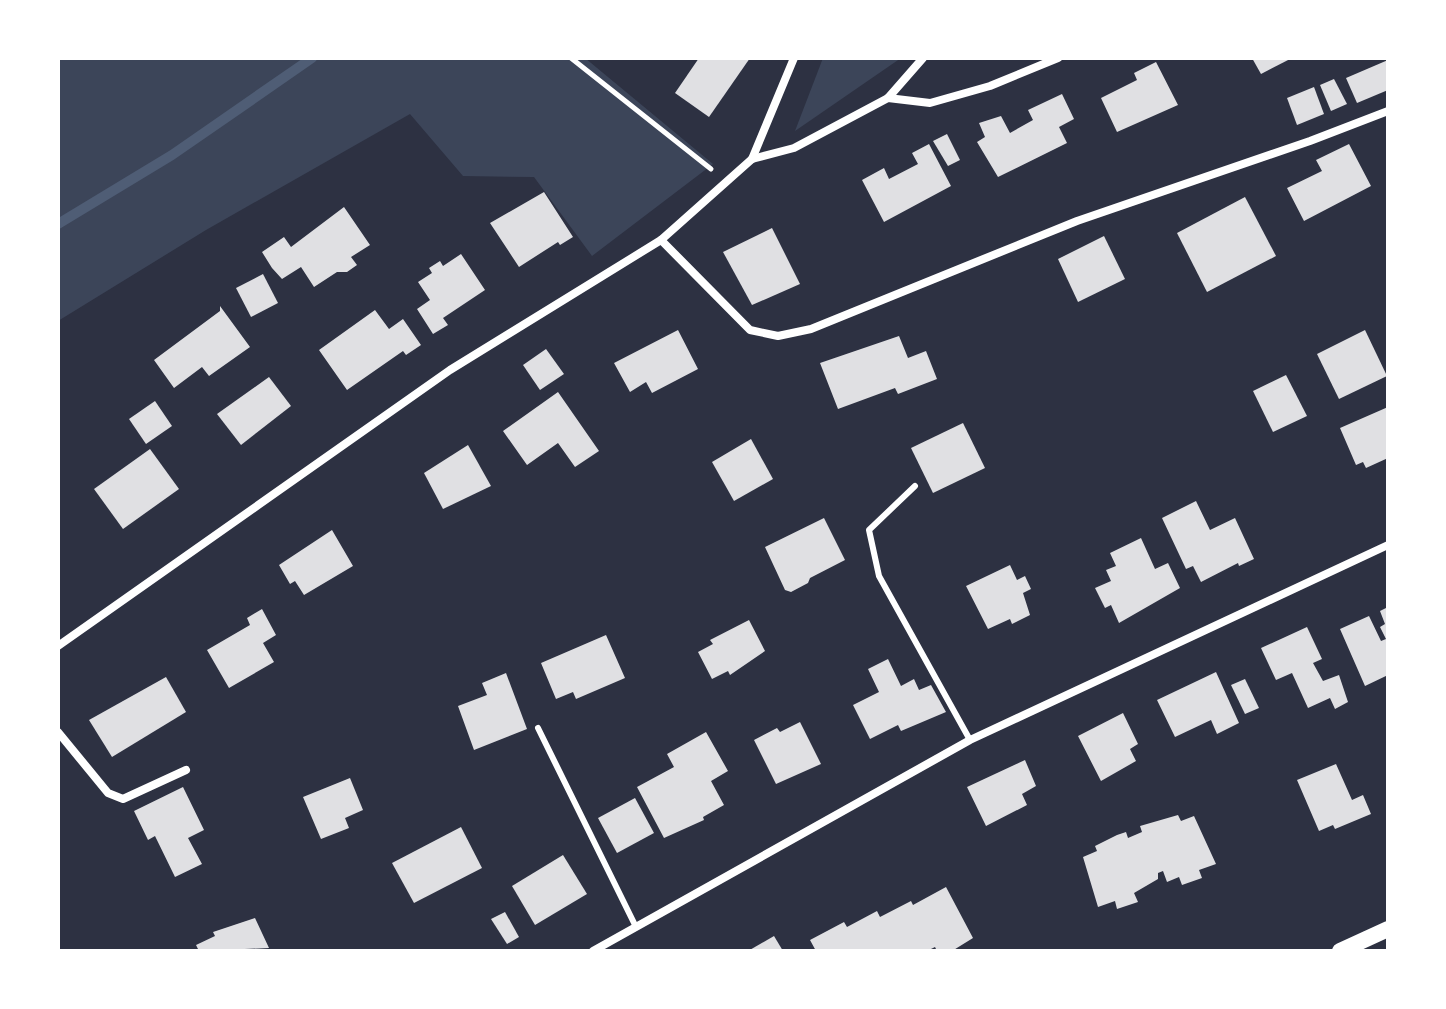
<svg xmlns="http://www.w3.org/2000/svg" width="1446" height="1009" font-family="Manrope,sans-serif">
	<style>
		.green { fill: #3c4559 }
		.lines { fill: none; stroke-linecap: round; stroke-linejoin: round }
		.stream { stroke: #4f5d75; stroke-width: 10 }
		.building { fill: #e0e0e3 }
		.path { stroke: #fff; stroke-width: 5 }
		.service { stroke: #fff; stroke-width: 6 }
		.minor { stroke: #fff; stroke-width: 8 }
		.secondary { stroke: #fff; stroke-width: 16 }
	</style>
	<rect width="100%" height="100%" fill="#2d3142"/>
	<!-- green -->
	<g class="green">
		<polygon points="58,58 585,58 713,164 592,256 534,177 463,176 410,114 206,230 58,321"/>
		<polygon points="823,58 901,58 795,131"/>
	</g>
	<g class="lines">
		<!-- stream -->
		<polyline class="stream" points="58,224 172,155 312,58"/>
	</g>
	<!-- building -->
	<g class="building">
		<polygon points="699,58 750,58 709,117 675,93"/>
		<polygon points="1252,58 1292,58 1261,74"/>
		<polygon points="1388,60 1388,90 1357,103 1346,78"/>
		<polygon points="1156,62 1178,105 1117,132 1101,98 1137,80 1134,73"/>
		<polygon points="1334,79 1347,104 1331,111 1320,85"/>
		<polygon points="1314,87 1324,114 1297,125 1287,98"/>
		<polygon points="1062,94 1074,119 1059,127 1067,143 998,177 977,142 985,137 979,123 1001,116 1010,133 1033,120 1028,110"/>
		<polygon points="947,134 960,160 948,166 933,141"/>
		<polygon points="929,144 951,186 884,222 862,180 884,168 889,179 918,164 912,153"/>
		<polygon points="1349,144 1371,186 1304,221 1287,188 1322,171 1316,160"/>
		<polygon points="544,192 573,237 560,245 558,242 519,267 490,223"/>
		<polygon points="1245,197 1276,256 1207,292 1177,233"/>
		<polygon points="344,207 370,245 351,257 357,265 347,272 337,272 314,287 301,267 282,279 272,268 262,252 284,237 291,247"/>
		<polygon points="772,228 800,284 752,305 723,252"/>
		<polygon points="1104,236 1125,279 1078,302 1058,259"/>
		<polygon points="461,254 485,290 443,318 448,325 433,334 417,309 430,300 418,282 432,273 429,268 440,261 443,266"/>
		<polygon points="263,274 278,303 251,317 236,288"/>
		<polygon points="220,306 250,347 209,376 202,367 174,388 154,360 220,311"/>
		<polygon points="375,310 389,329 403,319 421,345 406,355 403,351 347,390 319,350"/>
		<polygon points="678,330 698,369 652,393 646,382 630,392 614,363"/>
		<polygon points="1365,330 1387,376 1339,399 1317,354"/>
		<polygon points="899,336 908,358 926,351 937,379 898,394 895,388 838,409 820,363"/>
		<polygon points="546,349 564,374 540,390 523,365"/>
		<polygon points="1286,375 1307,416 1273,432 1253,391"/>
		<polygon points="269,377 291,406 241,445 217,414"/>
		<polygon points="558,392 599,451 575,467 558,443 527,465 503,431"/>
		<polygon points="155,401 172,426 146,444 129,419"/>
		<polygon points="1388,407 1388,458 1366,468 1363,462 1356,465 1340,428"/>
		<polygon points="963,423 985,468 933,493 911,448"/>
		<polygon points="751,439 773,479 734,501 712,462"/>
		<polygon points="468,445 491,486 443,509 424,473"/>
		<polygon points="150,449 179,489 123,529 94,489"/>
		<polygon points="1196,501 1210,530 1235,518 1254,559 1239,566 1238,563 1201,582 1193,566 1186,569 1162,518"/>
		<polygon points="824,518 845,560 810,578 808,583 791,592 785,590 765,547"/>
		<polygon points="332,530 353,566 304,595 295,581 290,584 279,565"/>
		<polygon points="1141,538 1155,569 1168,563 1180,588 1119,623 1111,605 1105,608 1095,588 1111,581 1106,570 1116,566 1110,553"/>
		<polygon points="1010,565 1017,580 1025,576 1031,589 1023,593 1030,615 1012,624 1010,619 988,629 966,586"/>
		<polygon points="1388,607 1388,675 1365,686 1340,629 1369,616 1381,641 1386,639 1380,627 1385,624 1380,611"/>
		<polygon points="262,609 276,635 263,643 274,662 229,688 207,650 250,625 247,618"/>
		<polygon points="749,620 765,651 730,675 728,671 712,679 698,652 713,644 710,640"/>
		<polygon points="1307,627 1322,659 1313,663 1323,681 1339,675 1348,702 1335,709 1330,698 1308,708 1292,673 1276,680 1261,648"/>
		<polygon points="606,635 625,678 576,699 573,692 556,699 541,663"/>
		<polygon points="888,659 901,686 914,679 919,690 931,685 946,712 901,731 898,725 870,739 853,705 879,692 868,669"/>
		<polygon points="1216,672 1239,723 1217,734 1211,720 1175,737 1157,700"/>
		<polygon points="506,673 527,729 474,750 458,706 487,695 482,683"/>
		<polygon points="166,677 186,712 112,757 89,720"/>
		<polygon points="1245,679 1259,708 1245,714 1231,685"/>
		<polygon points="1123,713 1138,744 1130,749 1136,761 1101,781 1078,736"/>
		<polygon points="800,722 821,764 776,784 754,740 777,728 780,732"/>
		<polygon points="706,732 728,771 711,781 724,805 703,817 704,820 664,838 637,787 674,767 667,754"/>
		<polygon points="1025,760 1036,786 1022,794 1027,805 986,826 967,787"/>
		<polygon points="1336,764 1352,800 1363,795 1371,814 1335,829 1333,825 1319,831 1297,780"/>
		<polygon points="350,778 363,810 345,818 349,828 321,839 303,797"/>
		<polygon points="183,787 204,830 188,838 202,864 175,877 155,836 148,840 134,811"/>
		<polygon points="635,798 654,833 617,853 598,818"/>
		<polygon points="1178,815 1181,821 1194,816 1216,864 1199,870 1202,878 1182,885 1179,877 1167,882 1163,871 1158,873 1158,879 1134,893 1138,902 1117,909 1115,901 1098,907 1083,857 1097,851 1095,846 1117,835 1126,832 1128,838 1142,832 1140,826"/>
		<polygon points="461,827 482,868 414,903 392,863"/>
		<polygon points="563,855 587,894 535,925 512,886"/>
		<polygon points="946,887 973,938 952,951 937,951 935,947 927,951 816,951 810,940 844,922 847,927 877,911 880,917 911,901 913,905"/>
		<polygon points="505,912 519,937 507,944 491,919"/>
		<polygon points="255,918 269,948 199,951 196,945 215,936 213,932"/>
		<polygon points="774,936 783,951 748,951"/>
	</g>
	<g class="lines">
		<!-- path -->
		<polyline class="path" points="571,58 711,169"/>
		<!-- service -->
		<g class="service">
			<polyline points="915,486 869,530 879,576 970,740"/>
			<polyline points="538,728 635,925"/>
		</g>
		<!-- minor -->
		<g class="minor">
			<polyline points="888,98 930,103 990,86 1058,58"/>
			<polyline points="752,159 794,58"/>
			<polyline points="661,240 750,330 778,336 811,329 1077,221 1310,141 1388,111"/>
			<polyline points="58,646 450,370 661,240 752,159 794,148 888,98 923,58"/>
			<polyline points="58,732 108,793 123,799 186,770"/>
			<polyline points="593,951 970,740 1388,545"/>
		</g>
		<!-- secondary -->
		<polyline class="secondary" points="1340,951 1388,929"/>
	</g>
	<!-- border -->
	<rect width="1446" height="1009" fill="none" stroke="#ffffff" stroke-width="120"/>
</svg>
